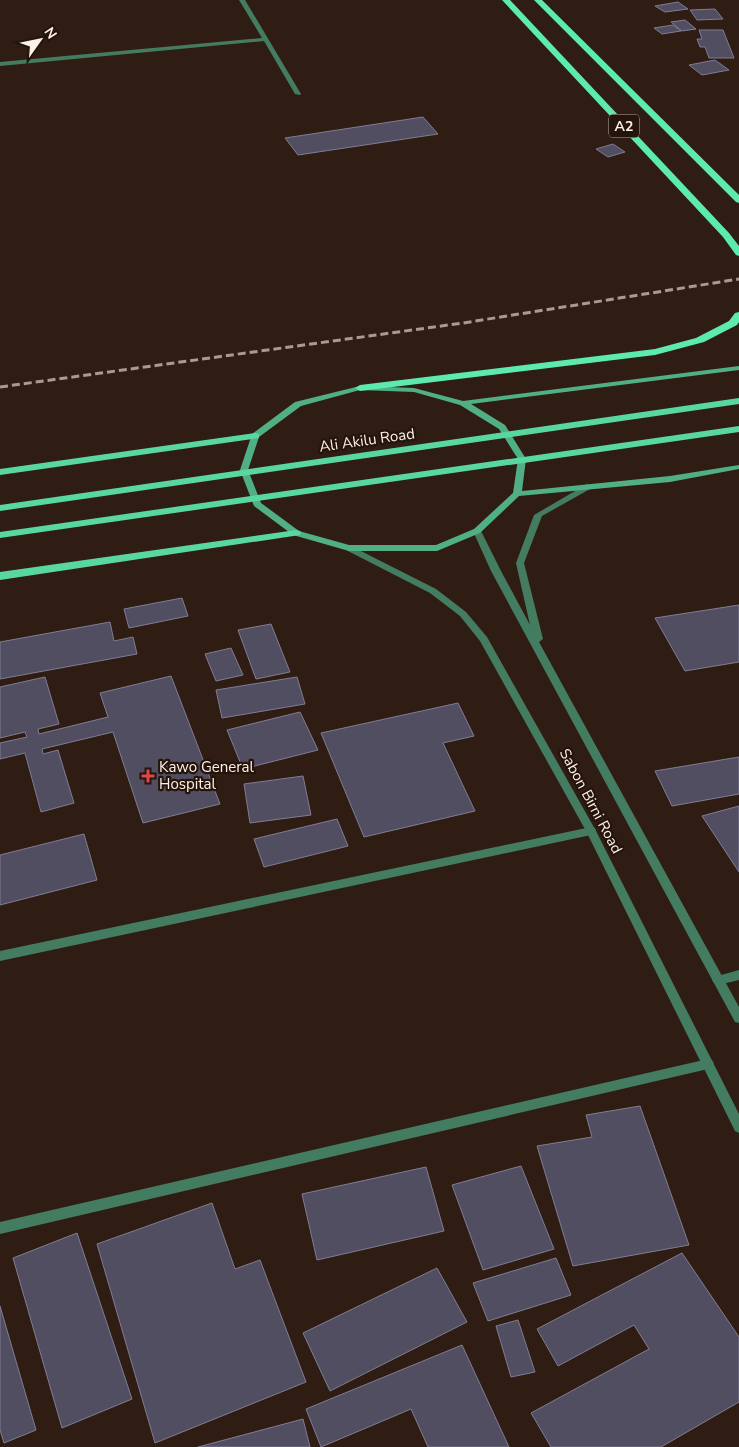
<svg xmlns="http://www.w3.org/2000/svg" width="739" height="1447" font-family="'Nunito Sans',sans-serif">
	<style>
		.building { fill: #514e62; stroke: #807d93 }
		.lines { fill: none; stroke-linecap: round; stroke-linejoin: round }
		.service { fill: #447c61; fill-rule: evenodd }
		.minor { fill: #447c61; fill-rule: evenodd }
		.tertiary { fill: #447c61; fill-rule: evenodd }
		.secondary { fill: #51af85; fill-rule: evenodd }
		.primary { fill: #59d7a1; fill-rule: evenodd }
		.trunk { fill: #5ceaae; fill-rule: evenodd }
		.rail { stroke: #a99a92; stroke-width: 3; stroke-dasharray: 8 4; stroke-linecap: butt }
		.health-dot { fill: #e0444e; stroke: #25140a; stroke-width: 2 }
		.labels { text-anchor: middle; stroke-width: 4.5; stroke-linejoin: round; paint-order: stroke }
		.shield { fill: #25140a; stroke: #bcaea6; stroke-width: 1 }
		.shield-label { font-size: 14px; font-weight: bold; fill: #fcf0e9 }
		.street-label { font-size: 15px; fill: #fcf0e9; stroke: #25140a }
		.poi-label { font-size: 15px; fill: #fcf0e9; stroke: #25140a; text-anchor: start }
	</style>
	<rect width="100%" height="100%" fill="#2f1d14"/>
	<!-- building -->
	<g class="building">
		<polygon points="678,2 688,9 665,12 655,6"/>
		<polygon points="715,9 723,19 697,20 690,10"/>
		<polygon points="685,20 696,29 682,31 671,22"/>
		<polygon points="673,25 681,31 662,34 654,28"/>
		<polygon points="699,30 723,30 734,58 709,58 705,47 700,47 697,39 702,39"/>
		<polygon points="715,60 729,70 702,75 689,65"/>
		<polygon points="423,117 438,134 298,155 285,138"/>
		<polygon points="613,144 625,152 608,157 596,149"/>
		<polygon points="182,598 188,616 129,628 124,609"/>
		<polygon points="739,605 739,662 685,671 655,618"/>
		<polygon points="110,622 114,641 133,637 137,654 0,679 0,642"/>
		<polygon points="271,624 290,672 256,679 238,630"/>
		<polygon points="231,648 243,675 216,681 205,654"/>
		<polygon points="171,676 220,804 143,823 113,732 42,749 43,754 58,750 74,803 41,812 25,753 0,759 0,743 27,737 25,732 0,738 0,687 45,677 59,724 38,729 39,734 108,717 100,693"/>
		<polygon points="297,677 305,704 222,718 216,690"/>
		<polygon points="458,703 474,736 443,743 475,811 364,837 321,733"/>
		<polygon points="300,712 318,750 243,769 227,730"/>
		<polygon points="739,757 739,794 672,806 655,771"/>
		<polygon points="303,776 311,815 250,823 244,784"/>
		<polygon points="739,806 739,872 702,816"/>
		<polygon points="337,819 348,846 264,867 254,839"/>
		<polygon points="84,834 97,880 0,905 0,855"/>
		<polygon points="640,1106 689,1245 573,1266 537,1146 592,1137 586,1115"/>
		<polygon points="521,1166 554,1249 483,1270 452,1185"/>
		<polygon points="426,1167 444,1231 317,1260 302,1194"/>
		<polygon points="212,1203 235,1269 260,1260 306,1382 155,1443 97,1244"/>
		<polygon points="77,1233 132,1399 62,1428 13,1258"/>
		<polygon points="682,1253 739,1337 739,1402 661,1447 551,1447 531,1413 649,1349 634,1325 558,1366 537,1329"/>
		<polygon points="556,1258 571,1295 488,1321 473,1283"/>
		<polygon points="437,1268 467,1322 330,1391 303,1333"/>
		<polygon points="0,1306 36,1430 4,1443 0,1430"/>
		<polygon points="518,1320 535,1372 511,1377 496,1326"/>
		<polygon points="462,1345 509,1447 428,1447 411,1409 321,1447 306,1409"/>
		<polygon points="303,1419 310,1447 198,1447"/>
	</g>
	<g class="lines">
		<!-- service -->
		<polygon class="service" points="739,970 739,980 718,985 714,983 712,980 714,977"/>
		<!-- minor -->
		<g class="minor">
			<polygon points="239,0 245,0 301,94 300,95 295,94 264,41 0,66 0,62 262,38"/>
			<polygon points="591,827 595,828 596,831 595,834 591,835 0,961 0,951"/>
			<polygon points="708,1059 712,1060 714,1064 712,1068 708,1069 0,1234 0,1222"/>
		</g>
		<!-- tertiary -->
		<g class="tertiary">
			<polygon points="587,484 591,487 590,489 542,516 524,563 543,639 539,642 739,1007 739,1023 735,1022 491,571 473,531 477,528 481,531 501,571 530,625 516,563 534,515"/>
			<polygon points="349,545 436,589 466,612 487,637 596,831 739,1114 739,1133 735,1131 586,831 480,641 460,616 430,593 346,550 345,548 346,546"/>
		</g>
		<!-- secondary -->
		<path class="secondary" d="M739,366V370L471,404L505,425L526,459L522,491L670,476L739,465V469L670,482L519,496L480,533L437,551H349L293,535L254,506L240,470L252,434L295,402L360,386L414,388L463,401ZM360,390L414,392L460,405L499,429L518,459L513,493L474,529L436,545H349L299,531L261,503L248,470L259,437L301,406Z"/>
		<!-- primary -->
		<g class="primary">
			<polygon points="739,398 739,404 0,511 0,505"/>
			<polygon points="739,426 739,432 0,538 0,532"/>
			<polygon points="255,433 259,434 259,438 0,475 0,469"/>
			<polygon points="296,530 300,531 301,533 300,535 0,580 0,572"/>
		</g>
		<!-- trunk -->
		<g class="trunk">
			<polygon points="502,0 510,0 729,233 739,246 739,256 736,255 723,237"/>
			<polygon points="534,0 542,0 739,195 739,203 736,202"/>
			<polygon points="739,312 739,322 737,325 704,342 655,355 360,391 355,388 360,385 655,349 696,338 729,321 735,313"/>
		</g>
		<!-- rail -->
		<polyline class="rail" points="0,387 463,323 739,279"/>
	</g>
	<!-- markers -->
	<path class="health-dot" d="M145.5 768.5h5v5h5v5h-5v5h-5v-5h-5v-5h5z"/>
	<g class="labels">
		<!-- shield labels -->
		<rect class="shield" x="609" y="114.5" width="30" height="23" rx="4"/>
		<g class="shield-label">
			<text x="624" y="131">A2</text>
		</g>
		<!-- street labels -->
		<g class="street-label">
			<text transform="translate(367 440) rotate(-8)" y="5">Ali Akilu Road</text>
			<text transform="translate(591 801) rotate(62)" y="5">Sabon Birni Road</text>
		</g>
		<!-- poi labels -->
		<g class="poi-label">
			<text x="159" y="772">Kawo General<tspan x="159" dy="17">Hospital</tspan></text>
		</g>
	</g>
	<!-- north arrow -->
	<g transform="translate(40 40) rotate(57)" stroke="#25140a" stroke-width="4" paint-order="stroke">
	<path d="M0-4L9 19L0 12L-9 19Z" fill="#fcf0e9"/>
	<text y="-8" font-size="14" font-weight="bold" text-anchor="middle" fill="#fcf0e9">N</text>
	</g>
</svg>
